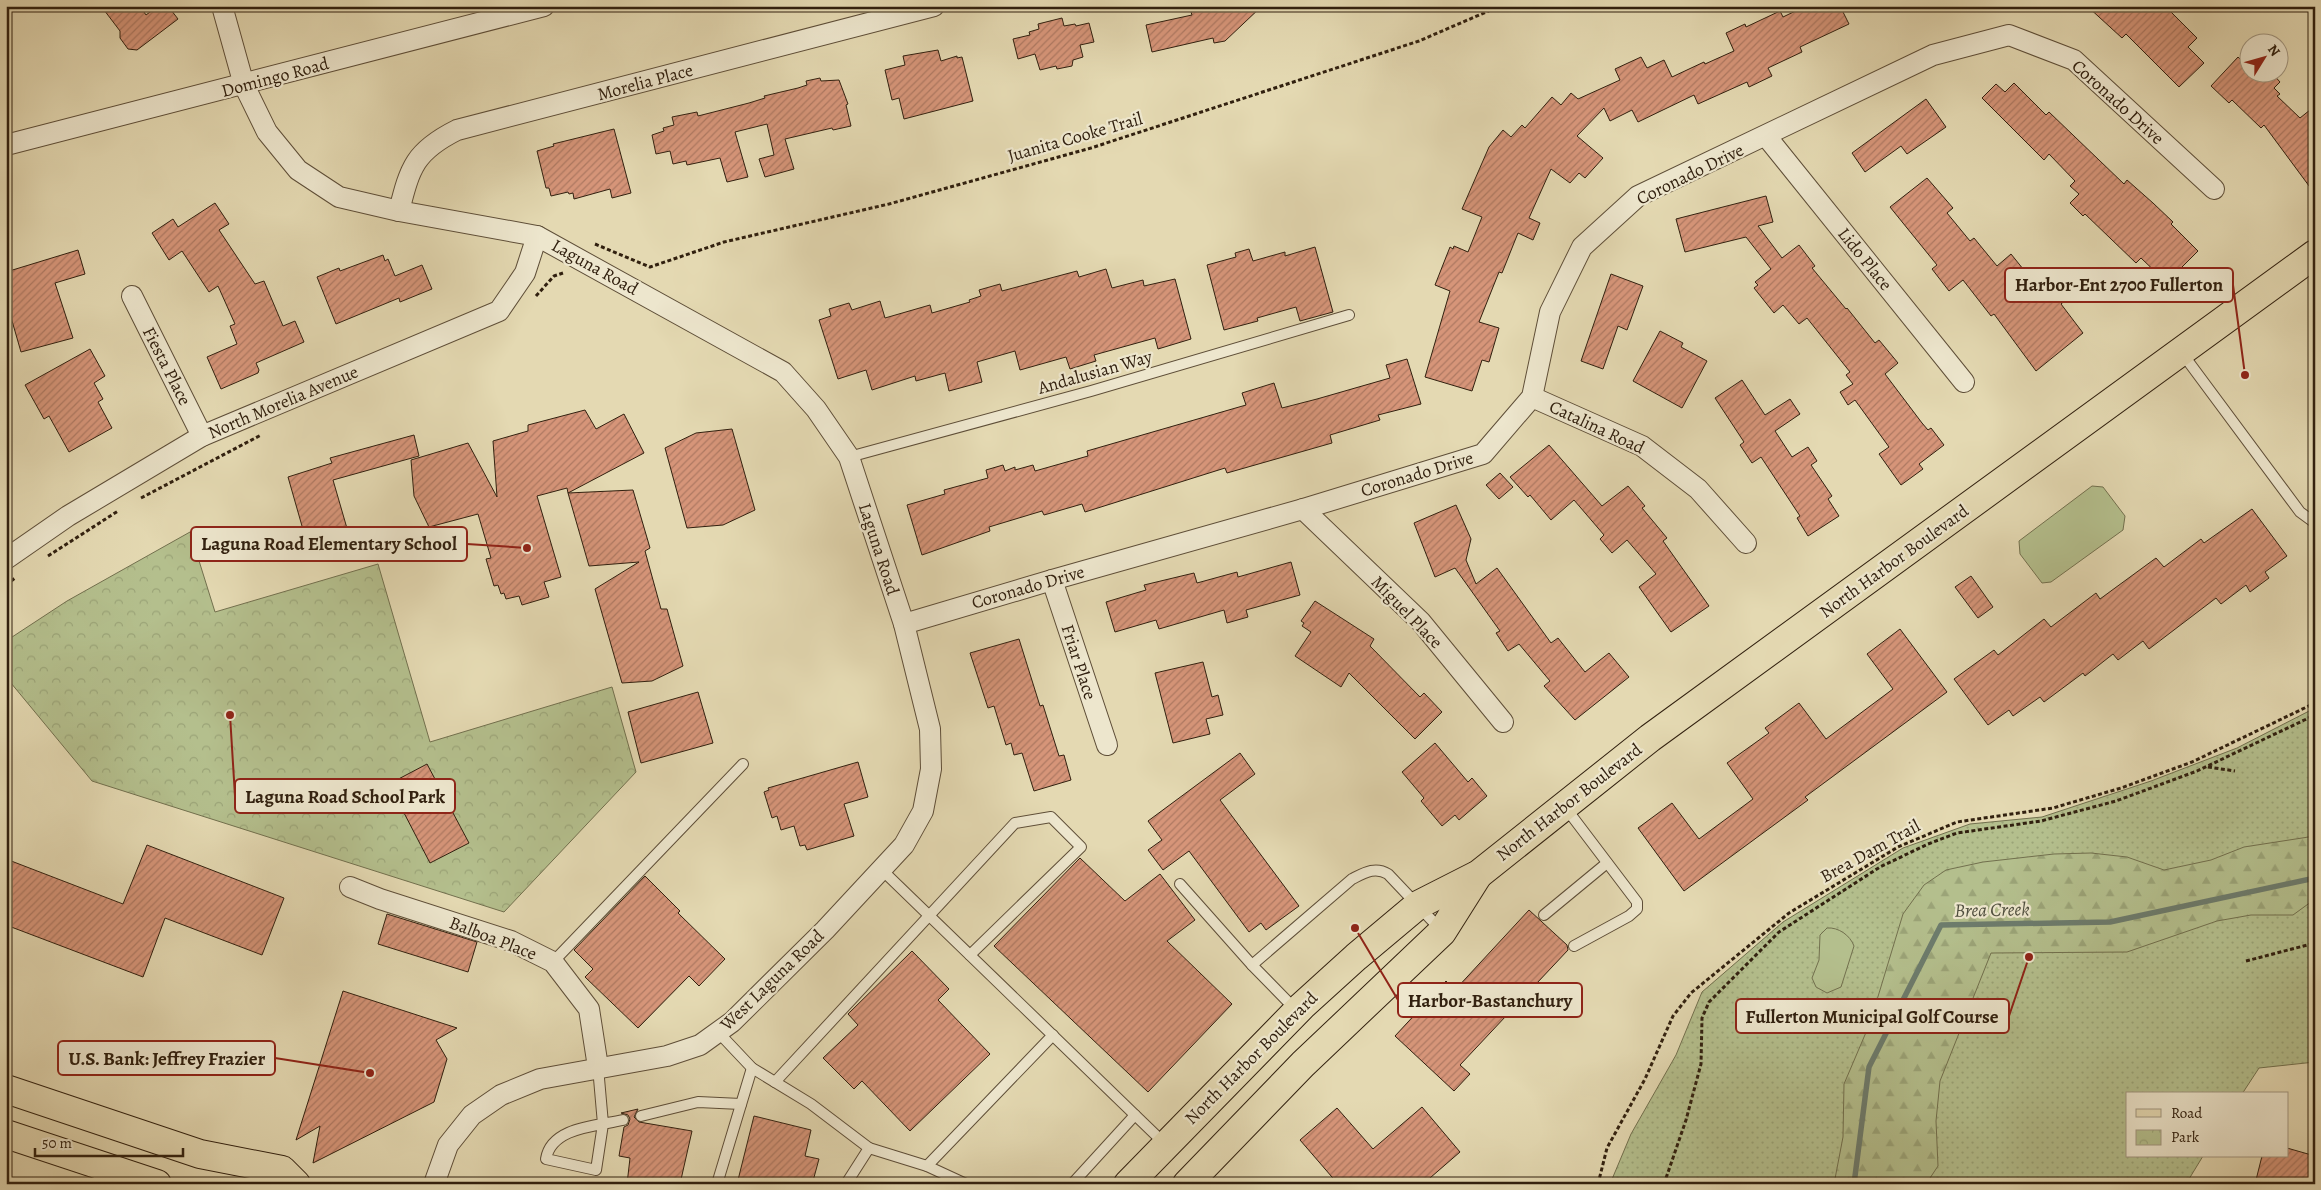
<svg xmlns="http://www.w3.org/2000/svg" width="2321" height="1190" font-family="Alegreya,serif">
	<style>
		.grass { fill: url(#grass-dots); stroke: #72704e }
		.forest { fill: url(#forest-firs); stroke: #72704e }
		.park { fill: url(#park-crowns); stroke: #72704e }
		.garden { fill: #b4bf8d; stroke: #72704e }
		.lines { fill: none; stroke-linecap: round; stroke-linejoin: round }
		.stream { stroke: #6d7c6d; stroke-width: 5.5 }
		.building { fill: url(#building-hatch); stroke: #31200f }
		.service-casing { stroke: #5e4e38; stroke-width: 12 }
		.minor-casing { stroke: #5e4e38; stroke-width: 22 }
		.primary-casing { stroke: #31200f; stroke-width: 30 }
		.path { stroke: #31200f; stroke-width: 3; stroke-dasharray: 4 2.5; stroke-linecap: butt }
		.service { stroke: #ede6cd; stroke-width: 10 }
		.minor { stroke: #ede6cd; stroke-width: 20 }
		.primary { stroke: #e4d9b2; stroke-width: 28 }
		.labels { text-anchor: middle; stroke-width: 4.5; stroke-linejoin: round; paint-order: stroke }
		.street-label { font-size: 18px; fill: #31200f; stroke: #ede6cd }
		.water-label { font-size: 19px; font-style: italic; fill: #4f4e3e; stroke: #ede6cd }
		.leader { fill: none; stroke: #8f2418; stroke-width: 2 }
		.callout-dot { fill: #8f2418; stroke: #ede6cd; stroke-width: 2 }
		.callout { fill: #ede6cd; stroke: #8f2418; stroke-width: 2 }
		.callout-label { font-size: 19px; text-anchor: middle; font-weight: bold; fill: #31200f }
	</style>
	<defs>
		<pattern id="grass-dots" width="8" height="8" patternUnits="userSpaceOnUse" patternTransform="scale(1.25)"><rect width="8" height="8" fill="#b4bf8d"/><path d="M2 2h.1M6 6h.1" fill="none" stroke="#9ba478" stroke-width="1.8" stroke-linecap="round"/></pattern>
		<pattern id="forest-firs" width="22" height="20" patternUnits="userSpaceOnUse" patternTransform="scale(1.25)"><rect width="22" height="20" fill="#b4bf8d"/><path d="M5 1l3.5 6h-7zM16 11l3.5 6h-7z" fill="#9ba478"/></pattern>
		<pattern id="park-crowns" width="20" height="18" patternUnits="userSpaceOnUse" patternTransform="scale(1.25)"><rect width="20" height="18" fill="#b4bf8d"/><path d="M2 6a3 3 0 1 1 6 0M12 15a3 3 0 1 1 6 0" fill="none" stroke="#9ba478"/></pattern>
		<pattern id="building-hatch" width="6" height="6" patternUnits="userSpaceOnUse" patternTransform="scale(1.25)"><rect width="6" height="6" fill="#d69579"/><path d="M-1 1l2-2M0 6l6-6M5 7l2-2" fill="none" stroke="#ae7962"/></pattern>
	</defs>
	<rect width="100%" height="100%" fill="#e4d9b2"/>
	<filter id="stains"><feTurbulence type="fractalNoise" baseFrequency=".004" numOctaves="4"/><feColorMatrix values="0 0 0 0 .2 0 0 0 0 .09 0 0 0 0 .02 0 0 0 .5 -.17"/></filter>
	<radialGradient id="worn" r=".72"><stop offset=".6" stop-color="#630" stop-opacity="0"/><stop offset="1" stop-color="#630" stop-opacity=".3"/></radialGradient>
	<!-- grass -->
	<polygon class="grass" points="2315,708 2315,1062 2259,1068 2242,1094 2127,1094 2127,1156 2203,1156 2186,1184 1610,1184 1631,1134 1676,1055 1702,992 1783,922 1903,848 1970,824 2042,817 2151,781 2237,748"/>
	<!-- forest -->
	<polygon class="forest" points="2315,836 2315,899 2293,915 2251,915 2217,921 2127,952 1991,953 1940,1081 1936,1121 1938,1166 1926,1184 1834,1184 1843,1137 1844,1084 1870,1023 1903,914 1924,885 1946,870 1983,862 2054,854 2091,853 2127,857 2164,870 2211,860 2244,847"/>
	<!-- park -->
	<polygon class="park" points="190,532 215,612 378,564 430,742 612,687 636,772 504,912 92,781 6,677 6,641 67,601"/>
	<!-- garden -->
	<g class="garden">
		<polygon points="2092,486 2103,487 2125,516 2123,530 2051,582 2042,583 2020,554 2019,541"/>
		<path d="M1827,928C1838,927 1850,935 1854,946L1841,987L1827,993L1816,987L1812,978L1819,960L1820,935Z"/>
	</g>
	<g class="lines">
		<!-- stream -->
		<polyline class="stream" points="1854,1184 1869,1067 1941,925 2110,922 2315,878"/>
	</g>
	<!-- building -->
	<g class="building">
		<polygon points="101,6 140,6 146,15 158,6 168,6 178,19 137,50 128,49 120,38 120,31"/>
		<polygon points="1216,6 1262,6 1225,41 1214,43 1213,38 1152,52 1146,25 1192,15 1191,12"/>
		<polygon points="1806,6 1840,6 1849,24 1800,47 1802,52 1768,68 1772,76 1749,87 1747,82 1698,104 1694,95 1638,122 1632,110 1610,121 1604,108 1577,136 1603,158 1585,178 1579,173 1570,183 1551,169 1529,218 1540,223 1533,240 1518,233 1502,273 1499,272 1479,322 1499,328 1489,362 1482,360 1472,391 1425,377 1450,291 1435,285 1450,247 1453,249 1454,246 1468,252 1482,217 1462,209 1489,147 1503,130 1511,137 1522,125 1525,128 1552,97 1561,105 1571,93 1578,99 1620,80 1615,69 1641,57 1647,68 1664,60 1672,77 1704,62 1705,64 1734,51 1726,33 1745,24 1746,27 1780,11 1783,17"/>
		<polygon points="2087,6 2165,6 2197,38 2188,47 2204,63 2179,87 2126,34 2122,38"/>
		<polygon points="1062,18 1064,26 1075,24 1076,26 1089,23 1094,42 1080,45 1083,57 1073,60 1072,66 1057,69 1056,66 1040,70 1035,54 1018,59 1013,39 1030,35 1029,32 1039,29 1038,24"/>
		<polygon points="938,50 941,61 957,56 957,58 962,57 973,101 904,119 899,98 892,100 885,70 905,65 903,56"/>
		<polygon points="2238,57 2248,67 2248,72 2271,72 2280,82 2274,88 2280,94 2277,96 2300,118 2315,106 2315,194 2264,125 2261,128 2232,100 2229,103 2211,86"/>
		<polygon points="820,78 821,81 839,80 848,104 846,105 851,126 833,130 832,128 785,139 794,169 765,177 759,159 774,155 767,124 735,132 748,177 727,182 720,158 687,165 686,161 673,164 670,151 656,154 652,135 664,131 663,128 674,125 672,117 697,112 698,116 749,103 765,98 764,96 798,88 807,85 806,81"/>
		<polygon points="2014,83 2046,115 2049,112 2124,184 2127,180 2153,203 2173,222 2171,224 2198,251 2174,275 2173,273 2165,281 2141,258 2136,263 2085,214 2083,216 2070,203 2079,194 2070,186 2075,181 2049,154 2044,160 1982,98 1996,84 2005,92"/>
		<polygon points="1926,99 1946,127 1907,154 1901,146 1865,172 1852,153"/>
		<polygon points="614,129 631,193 612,198 610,189 574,199 573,193 569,194 568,192 551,196 549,188 546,188 537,151 554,146 553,144"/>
		<polygon points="1927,178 1953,208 1947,213 1970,241 1974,238 1997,266 2011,254 2044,295 2065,281 2074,293 2061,304 2083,333 2036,371 1994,314 1991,316 1963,280 1949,291 1932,269 1937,265 1890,207"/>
		<polygon points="1766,196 1773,222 1758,226 1782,258 1799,245 1815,266 1812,268 1846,309 1847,308 1875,343 1879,340 1898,363 1885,374 1922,423 1928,430 1931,428 1944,445 1919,464 1923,469 1901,485 1879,454 1889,447 1855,400 1848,405 1840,392 1853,384 1846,375 1850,372 1807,318 1799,324 1783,305 1774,313 1754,288 1758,285 1755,282 1771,269 1746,237 1685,252 1676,219"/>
		<polygon points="215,203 229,224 219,230 255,284 264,281 283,326 295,321 304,342 256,363 259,370 258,373 221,389 207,357 237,344 230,326 235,324 218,286 209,292 182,251 169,260 152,233 173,219 178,227"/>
		<polygon points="1315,247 1333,312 1300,321 1296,307 1257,318 1258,321 1224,330 1207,265 1236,257 1235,253 1249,249 1253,261 1285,252 1285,256"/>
		<polygon points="78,250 85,274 55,283 73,338 21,352 6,300 6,272"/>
		<polygon points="383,255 385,261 388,259 395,276 422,265 432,289 400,302 399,298 336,324 317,277 339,268 340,271"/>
		<polygon points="1106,269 1112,288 1143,280 1144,286 1175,279 1191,339 1158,349 1155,338 1094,355 1096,361 1070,369 1066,357 1020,370 1015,351 977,362 982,382 949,391 945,373 916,381 915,376 872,390 866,370 838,379 819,320 831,316 829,309 849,303 852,310 880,301 885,318 930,305 932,313 970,302 969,300 981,296 979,290 1000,284 1002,291 1077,271 1079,277"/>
		<polygon points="1611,274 1643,286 1627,330 1618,326 1603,369 1581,361"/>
		<polygon points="1660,331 1683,343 1681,347 1707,361 1682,408 1633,381"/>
		<polygon points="90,349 105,376 94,383 103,399 98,402 112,428 69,452 49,416 44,419 25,385"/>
		<polygon points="1407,359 1421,404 1378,415 1380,420 1330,435 1332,443 1227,473 1225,468 1085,512 1082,504 1044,515 1042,511 989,527 990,531 922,555 907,505 945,494 944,490 988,478 986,470 1003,465 1005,471 1015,467 1015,470 1033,465 1035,471 1088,456 1087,451 1246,405 1242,393 1274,383 1282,408 1317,399 1390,378 1386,365"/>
		<polygon points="1742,380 1765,415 1790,399 1800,414 1775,431 1792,457 1808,447 1817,461 1811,465 1832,496 1828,499 1839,516 1808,536 1797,518 1800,516 1761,457 1752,463 1740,445 1744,442 1715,398"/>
		<polygon points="585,410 596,429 624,414 644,453 568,493 567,488 537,496 561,577 544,582 549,597 522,605 519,596 506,599 504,593 501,594 498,585 494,586 486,559 491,558 478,514 429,527 414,496 411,460 468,443 497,497 493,441 528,431 528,425"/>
		<polygon points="732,429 755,510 723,525 687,528 665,448 696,433"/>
		<polygon points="414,435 419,456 333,480 353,549 312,561 288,477 332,463 330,458"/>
		<polygon points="1549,445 1602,506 1628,486 1645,506 1642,508 1667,538 1663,541 1709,606 1671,632 1639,587 1656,574 1627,540 1612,553 1600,539 1604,535 1574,500 1551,520 1530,495 1528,497 1510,477"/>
		<polygon points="1500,473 1513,487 1499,499 1486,485"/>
		<polygon points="633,490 650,548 645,551 661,609 667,609 683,666 652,681 622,683 595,589 639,562 589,566 568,493"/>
		<polygon points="1456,505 1471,539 1466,560 1476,584 1497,568 1551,643 1558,638 1585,672 1609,653 1629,677 1575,720 1544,686 1550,681 1519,644 1508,651 1496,633 1500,631 1455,568 1435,577 1414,523"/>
		<polygon points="2252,509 2287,556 2265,572 2269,578 2250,592 2246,585 2221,604 2216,598 2149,649 2143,641 2118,660 2113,654 2085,676 2083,673 2044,702 2040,697 2013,716 2009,710 1988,725 1954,679 1994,650 1998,655 2044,619 2051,627 2096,593 2100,599 2156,558 2164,567 2201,539 2204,543"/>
		<polygon points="1291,562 1300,595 1246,610 1248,617 1227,623 1224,610 1159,629 1156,620 1115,632 1106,602 1146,590 1144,585 1194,573 1197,583 1237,572 1238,577"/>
		<polygon points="1971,576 1993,607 1978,618 1955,587"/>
		<polygon points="1315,601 1374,639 1370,646 1420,697 1424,693 1442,712 1415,739 1349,673 1341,687 1295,656 1311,632 1302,626 1304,623 1301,621"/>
		<polygon points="1900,629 1947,692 1805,797 1808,800 1684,891 1638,828 1672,803 1699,839 1753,799 1727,763 1769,733 1765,728 1799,703 1826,739 1893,689 1867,654"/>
		<polygon points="1019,639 1040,706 1043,705 1059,756 1064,755 1071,780 1034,791 1022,753 1014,755 1011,743 1006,745 994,706 988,708 970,653"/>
		<polygon points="1203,662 1212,697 1218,695 1223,715 1206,719 1210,734 1173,743 1155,673"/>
		<polygon points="698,692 713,743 641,763 628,712"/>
		<polygon points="1435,743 1468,782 1472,778 1487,796 1459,820 1455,815 1442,826 1421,801 1424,798 1402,772"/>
		<polygon points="1240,753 1255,774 1220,800 1299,906 1266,930 1261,923 1249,932 1189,851 1163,870 1148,850 1162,840 1148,821"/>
		<polygon points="858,762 868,797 844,804 854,836 807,850 805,845 800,846 794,826 781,830 777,816 772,818 764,792 769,790 768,788"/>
		<polygon points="427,764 469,843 430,863 389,784"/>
		<polygon points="147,845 284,898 262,955 165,918 143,977 6,925 6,859 123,904"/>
		<polygon points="1080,858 1125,901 1160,874 1195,920 1167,941 1232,1004 1148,1092 994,946"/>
		<polygon points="645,876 680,911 678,913 725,959 699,986 689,976 638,1028 585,977 593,969 574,950"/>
		<polygon points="1529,910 1567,945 1568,950 1460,1065 1470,1074 1454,1091 1395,1036 1446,981 1455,990"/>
		<polygon points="387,914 477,942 468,972 378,944"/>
		<polygon points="912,951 949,989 938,1000 990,1054 910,1131 862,1081 854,1089 823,1058 858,1025 848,1014"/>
		<polygon points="343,991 457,1028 436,1040 447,1059 434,1102 313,1163 320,1126 296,1140"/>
		<polygon points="1422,1107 1460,1152 1423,1184 1338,1184 1300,1140 1337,1108 1373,1149"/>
		<polygon points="638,1109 634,1117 639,1122 692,1131 680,1184 627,1184 630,1158 619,1156 624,1127 628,1125 630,1119 628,1115 621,1113"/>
		<polygon points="754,1116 811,1130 805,1156 819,1159 813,1181 801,1179 800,1184 737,1184"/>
		<polygon points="2287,1148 2315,1156 2315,1184 2255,1184 2262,1156 2287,1156"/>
	</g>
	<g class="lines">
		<!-- service casing -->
		<g class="service-casing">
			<g id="service">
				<polyline points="2182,353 2300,512 2315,523"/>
				<polyline points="849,457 1091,391 1349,315"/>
				<polyline points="1565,807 1637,902 1637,909 1629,916 1574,946"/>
				<polyline points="881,869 1135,1115 1072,1184"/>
				<polyline points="1180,884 1252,965"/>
				<polyline points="1544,915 1607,863"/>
				<polyline points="553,962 743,764"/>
				<path d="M1296,1010L1252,965L1352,879C1364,873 1375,866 1388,874L1442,931"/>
				<polyline points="718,1032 752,1068 811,1104 869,1148"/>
				<path d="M598,1067L603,1124L596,1170L546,1159C551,1127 597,1126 623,1120"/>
				<polyline points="775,1082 1015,823 1051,817 1081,847 970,955"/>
				<polyline points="1135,1115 1165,1144"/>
				<polyline points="641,1116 698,1102 741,1104"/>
				<polyline points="927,1166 1053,1035"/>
				<polyline points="717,1184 752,1068"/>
				<polyline points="846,1184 869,1148 927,1166 966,1184"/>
			</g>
		</g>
		<!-- minor casing -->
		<g class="minor-casing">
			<g id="minor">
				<polyline points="222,6 244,85 267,132 298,170 339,197 399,211 537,236 783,372 816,409 849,457 904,624 930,729 931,769 923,811 904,845 825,930 732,1022 700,1045 667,1056 540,1079 501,1095 472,1115 448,1145 434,1184"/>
				<polyline points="1766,136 1964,382"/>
				<polyline points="6,145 544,6"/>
				<path d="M399,211C410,167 415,151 457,130L934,6"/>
				<polyline points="132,296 202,436"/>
				<polyline points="1532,397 1642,446 1698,489 1746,543"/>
				<polyline points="1303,509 1421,622 1503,722"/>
				<polyline points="6,559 68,516 202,436 499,311 525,273 537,236"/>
				<polyline points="1052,580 1107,745"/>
				<polyline points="904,624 1052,580 1303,509 1483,454 1532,397 1550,312 1582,247 1638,196 1933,55 2009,35 2074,60 2214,189"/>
				<polyline points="350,887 380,899 511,941 553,962 589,1009 598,1067"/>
			</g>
		</g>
		<!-- primary casing -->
		<g class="primary-casing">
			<g id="primary">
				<polyline points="6,1089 200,1154 282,1170 296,1184"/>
				<polyline points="6,1134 157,1184"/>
				<polyline points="1128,1184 1302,1006 1356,957 1418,905 1479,874 1650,738 2315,254"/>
				<polyline points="1187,1184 1303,1064 1442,932 1478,875"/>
			</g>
		</g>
		<!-- path -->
		<g class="path">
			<polyline points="595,244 650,267 724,242 889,204 1091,148 1419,41 1500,6"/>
			<polyline points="536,296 554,276 563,273"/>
			<polyline points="141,498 261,435"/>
			<polyline points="48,556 118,511"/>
			<polyline points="6,585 15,578"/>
			<polyline points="2208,767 2235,771"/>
			<polyline points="2246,961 2315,943"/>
			<polyline points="1598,1184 1607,1148 1645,1079 1673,1016 1691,993 1789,913 1898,847 1957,822 2053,808 2121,788 2192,762 2315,703"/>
			<polyline points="1664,1184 1686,1120 1701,1064 1702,1018 1709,1002 1779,932 1880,867 1928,844 1957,833 2041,821 2116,801 2197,771 2315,715"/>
		</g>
		<!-- service -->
		<use href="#service" class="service"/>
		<!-- minor -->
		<use href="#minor" class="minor"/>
		<!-- primary -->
		<use href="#primary" class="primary"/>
	</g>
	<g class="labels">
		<!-- street labels -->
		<g class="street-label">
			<text transform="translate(275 77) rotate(-15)" y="6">Domingo Road</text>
			<text transform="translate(645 82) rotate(-15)" y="6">Morelia Place</text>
			<text transform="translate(2118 102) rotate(42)" y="6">Coronado Drive</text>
			<text transform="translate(1075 137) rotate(-16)" y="6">Juanita Cooke Trail</text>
			<text transform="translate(1690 174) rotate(-26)" y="6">Coronado Drive</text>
			<text transform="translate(1865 259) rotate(51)" y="6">Lido Place</text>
			<text transform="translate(595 267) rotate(29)" y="6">Laguna Road</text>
			<text transform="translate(167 366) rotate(63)" y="6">Fiesta Place</text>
			<text transform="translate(1095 372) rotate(-16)" y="6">Andalusian Way</text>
			<text transform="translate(283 402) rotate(-23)" y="6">North Morelia Avenue</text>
			<text transform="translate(1597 427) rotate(25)" y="6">Catalina Road</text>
			<text transform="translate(1417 474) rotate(-17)" y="6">Coronado Drive</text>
			<text transform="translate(879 549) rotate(72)" y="6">Laguna Road</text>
			<text transform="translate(1894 561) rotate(-36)" y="6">North Harbor Boulevard</text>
			<text transform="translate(1028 587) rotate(-16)" y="6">Coronado Drive</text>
			<text transform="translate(1407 612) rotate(46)" y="6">Miguel Place</text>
			<text transform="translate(1079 662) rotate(72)" y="6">Friar Place</text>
			<text transform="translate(1569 802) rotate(-38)" y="6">North Harbor Boulevard</text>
			<text transform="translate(1870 851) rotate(-29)" y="6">Brea Dam Trail</text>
			<text transform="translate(493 938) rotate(21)" y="6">Balboa Place</text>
			<text transform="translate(772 980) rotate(-44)" y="6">West Laguna Road</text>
			<text transform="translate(1251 1058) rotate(-45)" y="6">North Harbor Boulevard</text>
		</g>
		<!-- water labels -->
		<g class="water-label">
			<text transform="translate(1992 909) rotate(-1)" y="7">Brea Creek</text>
		</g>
	</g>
	<!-- callouts -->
	<path class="leader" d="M2245 375L2233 285M527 548L467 544M230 715L235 796M1355 928L1398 1000M2029 957L2009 1016M370 1073L275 1058"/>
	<g class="callout-dot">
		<circle cx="2245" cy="375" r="5"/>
		<circle cx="527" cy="548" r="5"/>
		<circle cx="230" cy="715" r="5"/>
		<circle cx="1355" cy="928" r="5"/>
		<circle cx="2029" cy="957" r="5"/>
		<circle cx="370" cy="1073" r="5"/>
	</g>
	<g class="callout">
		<rect x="2005" y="268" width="228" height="34" rx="5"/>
		<rect x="191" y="527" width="276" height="34" rx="5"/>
		<rect x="235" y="779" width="220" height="34" rx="5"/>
		<rect x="1398" y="983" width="184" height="34" rx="5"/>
		<rect x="1736" y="999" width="273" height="34" rx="5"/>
		<rect x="58" y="1041" width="217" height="34" rx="5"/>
	</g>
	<g class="callout-label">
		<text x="2119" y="291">Harbor-Ent 2700 Fullerton</text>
		<text x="329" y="550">Laguna Road Elementary School</text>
		<text x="345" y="803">Laguna Road School Park</text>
		<text x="1490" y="1007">Harbor-Bastanchury</text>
		<text x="1872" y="1023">Fullerton Municipal Golf Course</text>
		<text x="167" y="1065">U.S. Bank: Jeffrey Frazier</text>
	</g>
	<!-- margin -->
	<rect width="2321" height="1190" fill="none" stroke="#e4d9b2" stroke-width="25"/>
	<rect x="8" y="8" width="2306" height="1175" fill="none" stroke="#31200f" stroke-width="2.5"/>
	<rect x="12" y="12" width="2296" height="1165" fill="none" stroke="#31200f"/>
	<!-- legend -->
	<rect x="2126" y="1092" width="162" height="65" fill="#ede6cd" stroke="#a29781"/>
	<rect x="2136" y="1109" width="25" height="8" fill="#e4d9b2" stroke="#a29781"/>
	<text x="2171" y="1118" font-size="15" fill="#31200f">Road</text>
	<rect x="2136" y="1130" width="25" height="15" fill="url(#park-crowns)" stroke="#a29781"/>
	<text x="2171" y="1142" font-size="15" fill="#31200f">Park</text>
	<!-- north arrow -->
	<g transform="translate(2264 58) rotate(53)"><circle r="24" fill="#ede6cd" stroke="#a29781"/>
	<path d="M0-4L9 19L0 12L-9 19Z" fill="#8f2418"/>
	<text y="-8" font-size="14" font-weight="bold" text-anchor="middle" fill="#31200f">N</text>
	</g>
	<!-- scale -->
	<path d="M35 1148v8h148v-8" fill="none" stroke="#31200f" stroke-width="2.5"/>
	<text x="42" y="1148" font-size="15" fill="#31200f" stroke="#ede6cd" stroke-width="4" paint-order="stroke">50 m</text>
	<rect width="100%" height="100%" filter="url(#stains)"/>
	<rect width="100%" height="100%" fill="url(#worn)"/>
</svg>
